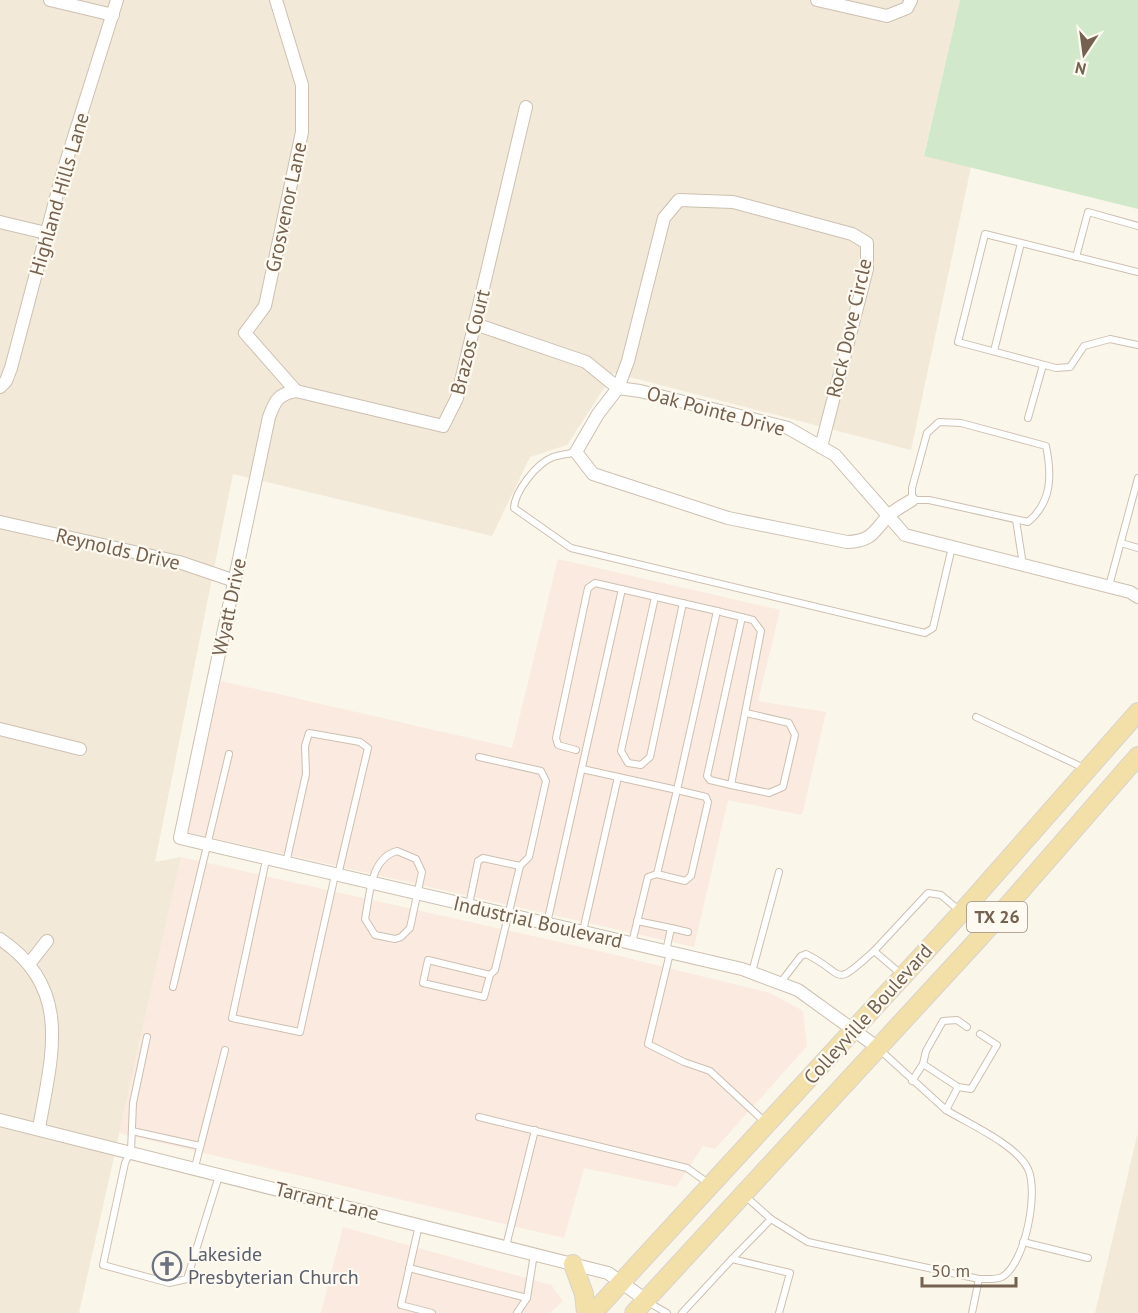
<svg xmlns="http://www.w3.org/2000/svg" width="1138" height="1313" font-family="'PT Sans',sans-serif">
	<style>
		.residential { fill: #f2e9d9 }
		.commercial { fill: #faeadf }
		.green { fill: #d2e8ca }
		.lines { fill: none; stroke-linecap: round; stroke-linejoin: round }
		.service-casing { stroke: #cdc0b1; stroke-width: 8 }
		.minor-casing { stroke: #cdc0b1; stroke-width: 14 }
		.primary-casing { stroke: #d8d3ce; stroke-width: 20 }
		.service { stroke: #fff; stroke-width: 6 }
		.minor { stroke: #fff; stroke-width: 12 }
		.primary { stroke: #f3e0a9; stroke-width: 18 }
		.labels { text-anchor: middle; stroke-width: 4.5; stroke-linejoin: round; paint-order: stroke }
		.shield { fill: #fefaf1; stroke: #9d8f80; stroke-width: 1.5 }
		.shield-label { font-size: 18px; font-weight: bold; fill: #74614f }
		.street-label { font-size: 20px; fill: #74614f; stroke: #fefaf1 }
		.worship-label { font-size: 20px; fill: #5b616d; stroke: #fefaf1; text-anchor: start }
	</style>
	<rect width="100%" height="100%" fill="#fbf6ea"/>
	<!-- residential -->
	<g class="residential">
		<polygon points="0,0 960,0 924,155 971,167 911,450 614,373 567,445 530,457 492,536 233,474 155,862 181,857 79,1313 0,1313"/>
		<polygon points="1138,1132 1138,1313 1095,1313"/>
	</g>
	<!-- commercial -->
	<g class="commercial">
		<polygon points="558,559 780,610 758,701 826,712 802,815 728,800 694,947 187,832 221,681 512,748"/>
		<polygon points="181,857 603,952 770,993 803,1011 807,1046 715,1149 703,1146 676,1187 584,1168 564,1238 119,1133"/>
		<polygon points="343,1227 551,1285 563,1301 550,1313 321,1313"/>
	</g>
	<!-- green -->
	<polygon class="green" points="960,0 1138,0 1138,209 924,156"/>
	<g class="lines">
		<!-- service casing -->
		<g class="service-casing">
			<g id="service">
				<polyline points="1076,257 1088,212 1138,226"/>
				<polyline points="1138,272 985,234 958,342 1056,368 1070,367 1084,346 1110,339 1138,345"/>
				<polyline points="994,351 1021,243"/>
				<polyline points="1028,418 1043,365"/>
				<path d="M939,422L961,423L1046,446C1052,475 1052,502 1028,522L929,500H912V488L927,433Z"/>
				<path d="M576,452C568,454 560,455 553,457C536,464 515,491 514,508L571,548L925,633L933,628L952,547"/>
				<polyline points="1016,520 1023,565"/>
				<polyline points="1121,543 1138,548"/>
				<polyline points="1109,586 1138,478"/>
				<polyline points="655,597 621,751 628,763 641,765 650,757 683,603"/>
				<polyline points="976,717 1086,769"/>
				<polyline points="576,750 558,745 556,738 588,588 595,583 717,611"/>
				<polyline points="479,757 541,771 546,781 529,857 520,866 495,970 490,975 484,997 423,983 428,960 490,975"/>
				<polyline points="582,769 677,790 657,874"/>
				<polyline points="731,785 710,780 707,776 742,617"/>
				<path d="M397,851L416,859L422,872L410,928L401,937L395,939L375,935L365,919C370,895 370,858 397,851Z"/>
				<polyline points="266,860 232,1018 300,1032 335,875"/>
				<polyline points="286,863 306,774 305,746 309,733 360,742 368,748 338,875"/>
				<polyline points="469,905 478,861 483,858 520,866"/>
				<polyline points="637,921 671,928 666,951"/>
				<polyline points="547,923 622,589"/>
				<polyline points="671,928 688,932"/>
				<polyline points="583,931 618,777"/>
				<polyline points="632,943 648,877 657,874 685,881 691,876 708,802 706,797 677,790 717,611 753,620 761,631 731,785 769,793 783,787 795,735 789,723 746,713"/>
				<polyline points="670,953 648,1044 684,1062 710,1071 765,1122"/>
				<polyline points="752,972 779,872"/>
				<polyline points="901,974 874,951 928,893 941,895 961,912"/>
				<path d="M781,982L801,956L806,954C847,974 831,990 874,951"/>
				<polyline points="173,987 229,754"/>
				<polyline points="147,1037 133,1103 131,1151 125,1163 103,1265 169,1283 187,1279 219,1176"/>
				<polyline points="880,1050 946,1110 958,1087 923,1064 912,1081"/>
				<polyline points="923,1064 926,1051 943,1021 957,1020 967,1027"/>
				<polyline points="958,1087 971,1089 997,1045 980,1034"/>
				<polyline points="479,1117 687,1168 708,1183"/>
				<polyline points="132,1131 200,1146"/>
				<polyline points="195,1167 225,1050"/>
				<path d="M744,1195L771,1219L808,1242L979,1279C986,1279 996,1280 1002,1277C1025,1264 1039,1192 1028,1169C1017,1145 969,1124 946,1110"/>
				<polyline points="419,1225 401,1305 432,1313"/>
				<polyline points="1023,1242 1088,1258"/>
				<polyline points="506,1246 535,1130"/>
				<polyline points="732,1259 771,1219"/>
				<polyline points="409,1268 527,1298"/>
				<polyline points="646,1301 667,1313"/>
				<polyline points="517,1313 527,1298 534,1254"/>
				<polyline points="682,1313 732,1259 790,1273 779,1313"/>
				<polyline points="972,1313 979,1279"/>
			</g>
		</g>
		<!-- minor casing -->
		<g class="minor-casing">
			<g id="minor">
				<polyline points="50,0 113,15"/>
				<polyline points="276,0 302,85 302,132 265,306 245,333 296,391"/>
				<polyline points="817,0 887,16 907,8 911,0"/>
				<path d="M526,107L457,398L443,426L296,391C278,394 275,401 269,417L180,838L742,969L798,990L877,1047"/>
				<polyline points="0,222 46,233"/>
				<polyline points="475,324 586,362 618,388 640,391 788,428 835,455 905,535 1130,592 1138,597"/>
				<polyline points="0,387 6,381 11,368 62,175 117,0"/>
				<path d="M821,447L867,269V243L852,234L733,202L679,200L664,218L628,361L618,388L598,414L576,452L593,474L728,518L847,542C871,541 873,533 887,517C894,510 904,505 912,500"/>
				<polyline points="0,522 179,562 235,581"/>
				<polyline points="0,729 80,749"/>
				<path d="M0,939C73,988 52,1054 39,1128"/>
				<polyline points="29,964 47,941"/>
				<polyline points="0,1120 608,1273 646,1300"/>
			</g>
		</g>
		<!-- primary casing -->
		<g class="primary-casing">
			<g id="primary">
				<polyline points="573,1264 584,1294 586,1313"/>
				<polyline points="593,1313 961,913 1138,712"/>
				<polyline points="634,1313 983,934 1138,756"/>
			</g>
		</g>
		<!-- service -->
		<use href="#service" class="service"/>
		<!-- minor -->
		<use href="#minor" class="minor"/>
		<!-- primary -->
		<use href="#primary" class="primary"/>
	</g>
	<!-- icons -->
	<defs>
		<g id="church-ring" transform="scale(1.5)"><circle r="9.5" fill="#fefaf1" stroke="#6b7280" stroke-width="1.5"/><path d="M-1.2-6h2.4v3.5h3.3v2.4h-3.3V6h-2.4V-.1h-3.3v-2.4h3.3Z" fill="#6b7280"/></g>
	</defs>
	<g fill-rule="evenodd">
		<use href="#church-ring" x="167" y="1266"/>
	</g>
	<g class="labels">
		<!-- shield labels -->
		<rect class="shield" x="967" y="902" width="60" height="30" rx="4.5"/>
		<g class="shield-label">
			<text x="997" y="923">TX 26</text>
		</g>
		<!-- street labels -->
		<g class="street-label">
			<text transform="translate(59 194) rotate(-74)" y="7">Highland Hills Lane</text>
			<text transform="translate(286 207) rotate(-78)" y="7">Grosvenor Lane</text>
			<text transform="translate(849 328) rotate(-77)" y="7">Rock Dove Circle</text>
			<text transform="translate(470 342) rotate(-76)" y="7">Brazos Court</text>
			<text transform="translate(716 411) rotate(15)" y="7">Oak Pointe Drive</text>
			<text transform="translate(118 549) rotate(13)" y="7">Reynolds Drive</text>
			<text transform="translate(229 607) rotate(-78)" y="7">Wyatt Drive</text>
			<text transform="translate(538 922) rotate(13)" y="7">Industrial Boulevard</text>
			<text transform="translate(868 1014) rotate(-48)" y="7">Colleyville Boulevard</text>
			<text transform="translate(327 1201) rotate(14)" y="7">Tarrant Lane</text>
		</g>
		<!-- worship labels -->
		<g class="worship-label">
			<text x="188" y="1261">Lakeside<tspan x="188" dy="23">Presbyterian Church</tspan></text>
		</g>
	</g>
	<!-- north arrow -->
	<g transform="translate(1084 54) rotate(193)" stroke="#fefaf1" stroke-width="4.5" paint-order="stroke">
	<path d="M0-4.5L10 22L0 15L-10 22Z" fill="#74614f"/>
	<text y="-9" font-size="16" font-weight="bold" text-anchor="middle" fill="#74614f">N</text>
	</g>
	<!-- scale -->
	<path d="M922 1277v9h94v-9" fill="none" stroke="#74614f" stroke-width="3"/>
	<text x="931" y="1277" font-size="18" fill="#74614f" stroke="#fefaf1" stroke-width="4.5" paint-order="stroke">50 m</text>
</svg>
